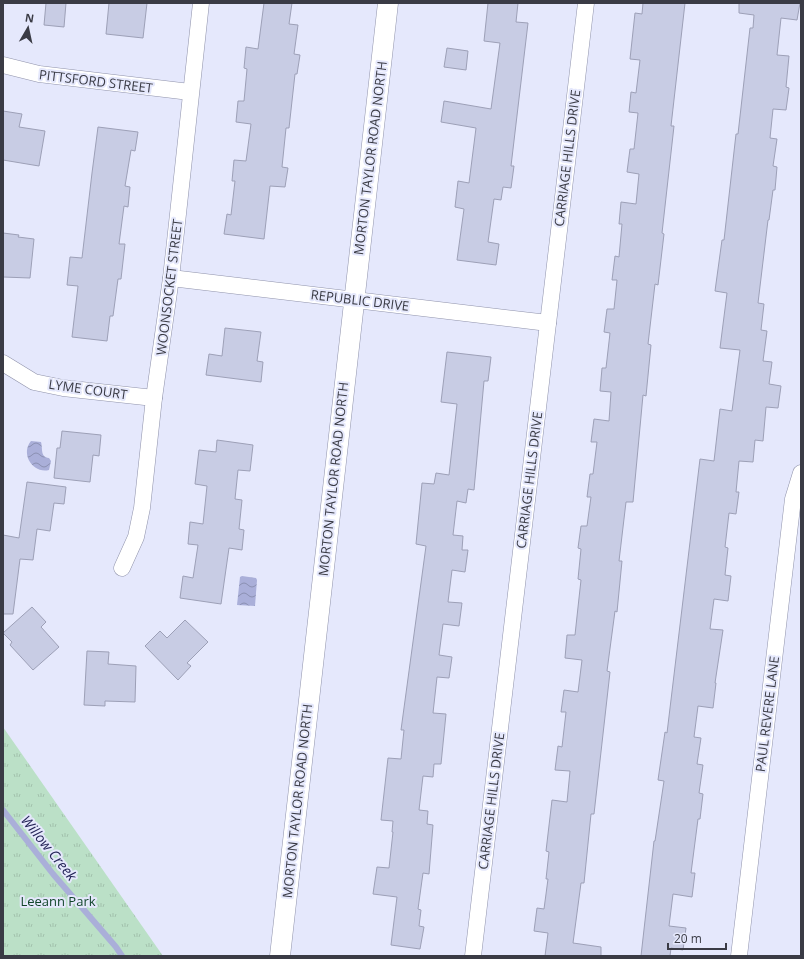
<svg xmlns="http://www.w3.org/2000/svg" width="804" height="959" font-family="'Open Sans',sans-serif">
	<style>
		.park { fill: url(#park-tufts) }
		.water { fill: url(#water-waves) }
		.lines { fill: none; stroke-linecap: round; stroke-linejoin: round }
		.stream { stroke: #aaafd9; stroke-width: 6 }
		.building { fill: #c8cce4; stroke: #9da0b7 }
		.minor-casing { stroke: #9093ab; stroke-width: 17 }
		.tertiary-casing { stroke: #9093ab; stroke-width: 21 }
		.minor { stroke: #fff; stroke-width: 16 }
		.tertiary { stroke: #fff; stroke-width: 20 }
		.labels { text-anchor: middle; stroke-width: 4; stroke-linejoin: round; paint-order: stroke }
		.street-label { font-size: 13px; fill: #3a3b45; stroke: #e5e8fc }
		.park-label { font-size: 13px; fill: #11452a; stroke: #e5e8fc }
		.water-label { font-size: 14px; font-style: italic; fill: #252558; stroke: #e5e8fc }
	</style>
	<defs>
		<pattern id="park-tufts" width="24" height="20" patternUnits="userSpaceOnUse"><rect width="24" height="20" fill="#bbe0c7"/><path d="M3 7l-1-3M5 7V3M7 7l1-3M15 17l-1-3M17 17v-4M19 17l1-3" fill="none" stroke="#a2c1ac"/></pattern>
		<pattern id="water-waves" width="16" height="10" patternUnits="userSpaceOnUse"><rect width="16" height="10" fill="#aaafd9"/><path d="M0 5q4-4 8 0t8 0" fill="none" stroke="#8b90b2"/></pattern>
	</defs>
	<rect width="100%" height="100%" fill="#e5e8fc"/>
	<!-- park -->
	<polygon class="park" points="3,727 163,956 3,956"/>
	<!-- water -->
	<g class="water">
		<path d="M31,441L41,442C43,449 40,457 49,458L51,461L49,470C33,474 20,454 31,441Z"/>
		<polygon points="242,576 256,578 257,580 255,606 237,605 240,577"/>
	</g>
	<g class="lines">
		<!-- stream -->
		<polyline class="stream" points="3,810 53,874 116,947 122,956"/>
	</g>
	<!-- building -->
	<g class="building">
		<polygon points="46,3 66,3 64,27 44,25"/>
		<polygon points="109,3 147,3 143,38 106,34"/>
		<polygon points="264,3 292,3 289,24 298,25 294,54 300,55 297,74 295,74 289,128 286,128 282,167 288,168 285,187 270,186 264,239 224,234 227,214 231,215 235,181 232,181 234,160 246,161 251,124 236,122 238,101 244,101 247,69 244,68 246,47 258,49"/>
		<polygon points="488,3 518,3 516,22 528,23 511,166 514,166 511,188 503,187 501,200 494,199 488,242 499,244 496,265 457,260 464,209 455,207 458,181 469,183 476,128 441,122 444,101 491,109 500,43 484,41"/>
		<polygon points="643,3 685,3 671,126 674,126 662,233 664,234 658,285 655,284 648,344 651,345 646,396 643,395 633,502 626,502 619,561 622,561 617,612 615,611 607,671 610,672 594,814 591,814 584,883 581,883 573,943 601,947 601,956 545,956 548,933 534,931 537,908 544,909 548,879 546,879 549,852 546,851 552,800 567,802 570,771 555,770 558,746 562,747 566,712 561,712 564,690 578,692 582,660 565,658 567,635 575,635 579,598 581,580 578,579 581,549 578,548 581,526 587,526 591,497 587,497 590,474 593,474 597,442 591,442 594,419 609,421 611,392 600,391 602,368 606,368 610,333 604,332 607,309 614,309 617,280 612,280 615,256 619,257 622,224 619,224 621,202 636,204 639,174 627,172 630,149 634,149 638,113 629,112 631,92 636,93 640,60 630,59 635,13 642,14"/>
		<polygon points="739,3 800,3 797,20 781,18 777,55 789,56 786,87 789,88 786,110 773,109 770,138 777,139 773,166 777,167 775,190 773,190 769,220 768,220 758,303 764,304 761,330 767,331 763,361 772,362 769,384 781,386 778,408 766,407 763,441 755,440 753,462 739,461 736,492 739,492 736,514 729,513 725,547 728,548 725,575 731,576 728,601 714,599 710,629 723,630 715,683 716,683 713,708 698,706 694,737 701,738 697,764 703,765 699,793 703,794 700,819 698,819 691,873 695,873 692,897 673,894 669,926 686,928 683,950 671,948 670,956 641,956 654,841 655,841 664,781 658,780 665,732 667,733 700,459 714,461 720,409 732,411 740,350 720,348 727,293 715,291 722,240 724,240 736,134 738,134 750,28 753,28 754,15 739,13"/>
		<polygon points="447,48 468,51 466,70 444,67"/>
		<polygon points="3,111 22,114 19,127 45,131 39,166 3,160"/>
		<polygon points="98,127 138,132 135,151 131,150 125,186 130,187 128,207 124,206 119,244 125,244 121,279 118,279 113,316 110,316 107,341 72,337 78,286 67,285 70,257 82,258 92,173"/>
		<polygon points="3,233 19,235 18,237 34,239 30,278 3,277"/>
		<polygon points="225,328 261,332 257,361 263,362 261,382 206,375 209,354 222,356"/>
		<polygon points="447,352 491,357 488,381 484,381 474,490 468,489 466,503 457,501 453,535 463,536 462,550 468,550 465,572 452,570 448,602 462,603 459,626 443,624 439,655 452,657 449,678 437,677 433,713 446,714 441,764 434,764 433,777 423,776 419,810 428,811 427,824 433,825 429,874 423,873 418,909 421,910 419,926 424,927 420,949 391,945 397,897 373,894 377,867 389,868 393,832 392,832 393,821 381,820 388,758 401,759 404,730 401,730 426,546 416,544 422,483 434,484 436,473 449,475 457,404 441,402"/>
		<polygon points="62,431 101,435 99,456 93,455 90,482 54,478 57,448 60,448"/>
		<polygon points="217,440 253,445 250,471 238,470 235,499 242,500 239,529 244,530 242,550 229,548 221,604 180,598 183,576 193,578 198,545 188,544 190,522 203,524 207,486 195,484 199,450 216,452"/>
		<polygon points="27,482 66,487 64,504 54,503 50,531 37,529 33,560 20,559 13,614 3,614 3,535 19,538"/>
		<polygon points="32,607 46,622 41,627 59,647 33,670 10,645 12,642 3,633"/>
		<polygon points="185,620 208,642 187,663 191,666 178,680 145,646 160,631 167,638"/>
		<polygon points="87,651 109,652 108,664 136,666 135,702 105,701 105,706 84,705"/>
	</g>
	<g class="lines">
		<!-- minor casing -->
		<g class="minor-casing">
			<g id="minor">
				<polyline points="3,65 39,74 190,92"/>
				<polyline points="171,278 548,323"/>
				<polyline points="3,363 34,382 63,388 154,398"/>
				<polyline points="122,568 136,537 142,508 154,398 171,278 201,3"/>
				<polyline points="473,956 586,3"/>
				<polyline points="739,956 793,499 801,473"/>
			</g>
		</g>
		<!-- tertiary casing -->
		<g class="tertiary-casing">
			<polyline id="tertiary" points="280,956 388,3"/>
		</g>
		<!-- minor -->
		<use href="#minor" class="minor"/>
		<!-- tertiary -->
		<use href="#tertiary" class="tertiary"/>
	</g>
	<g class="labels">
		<!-- street labels -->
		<g class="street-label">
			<text transform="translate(96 81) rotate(7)" y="5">PITTSFORD STREET</text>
			<text transform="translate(370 158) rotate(-83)" y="5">MORTON TAYLOR ROAD NORTH</text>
			<text transform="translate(567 158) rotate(-83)" y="5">CARRIAGE HILLS DRIVE</text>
			<text transform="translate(169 287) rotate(-83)" y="5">WOONSOCKET STREET</text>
			<text transform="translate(360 300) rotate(7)" y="5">REPUBLIC DRIVE</text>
			<text transform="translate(88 389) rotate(8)" y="5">LYME COURT</text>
			<text transform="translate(333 479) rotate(-84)" y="5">MORTON TAYLOR ROAD NORTH</text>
			<text transform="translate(529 480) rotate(-83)" y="5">CARRIAGE HILLS DRIVE</text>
			<text transform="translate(767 714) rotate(-83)" y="5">PAUL REVERE LANE</text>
			<text transform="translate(297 801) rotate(-84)" y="5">MORTON TAYLOR ROAD NORTH</text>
			<text transform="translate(491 801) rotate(-83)" y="5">CARRIAGE HILLS DRIVE</text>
		</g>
		<!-- park labels -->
		<g class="park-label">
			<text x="58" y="906">Leeann Park</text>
		</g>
		<!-- water labels -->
		<g class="water-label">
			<text transform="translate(49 848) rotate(51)" y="5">Willow Creek</text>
		</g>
	</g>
	<!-- border -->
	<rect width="804" height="959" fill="none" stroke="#3a3b45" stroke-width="8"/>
	<!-- north arrow -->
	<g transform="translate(28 28) rotate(9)" stroke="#e5e8fc" stroke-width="3" paint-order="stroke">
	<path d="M0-3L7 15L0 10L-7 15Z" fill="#3a3b45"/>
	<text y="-6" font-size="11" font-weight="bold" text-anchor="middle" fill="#3a3b45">N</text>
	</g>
	<!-- scale -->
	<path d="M668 943v6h58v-6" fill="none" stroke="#3a3b45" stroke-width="2"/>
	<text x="674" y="943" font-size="12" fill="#3a3b45" stroke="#e5e8fc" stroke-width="3" paint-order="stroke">20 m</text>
</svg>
